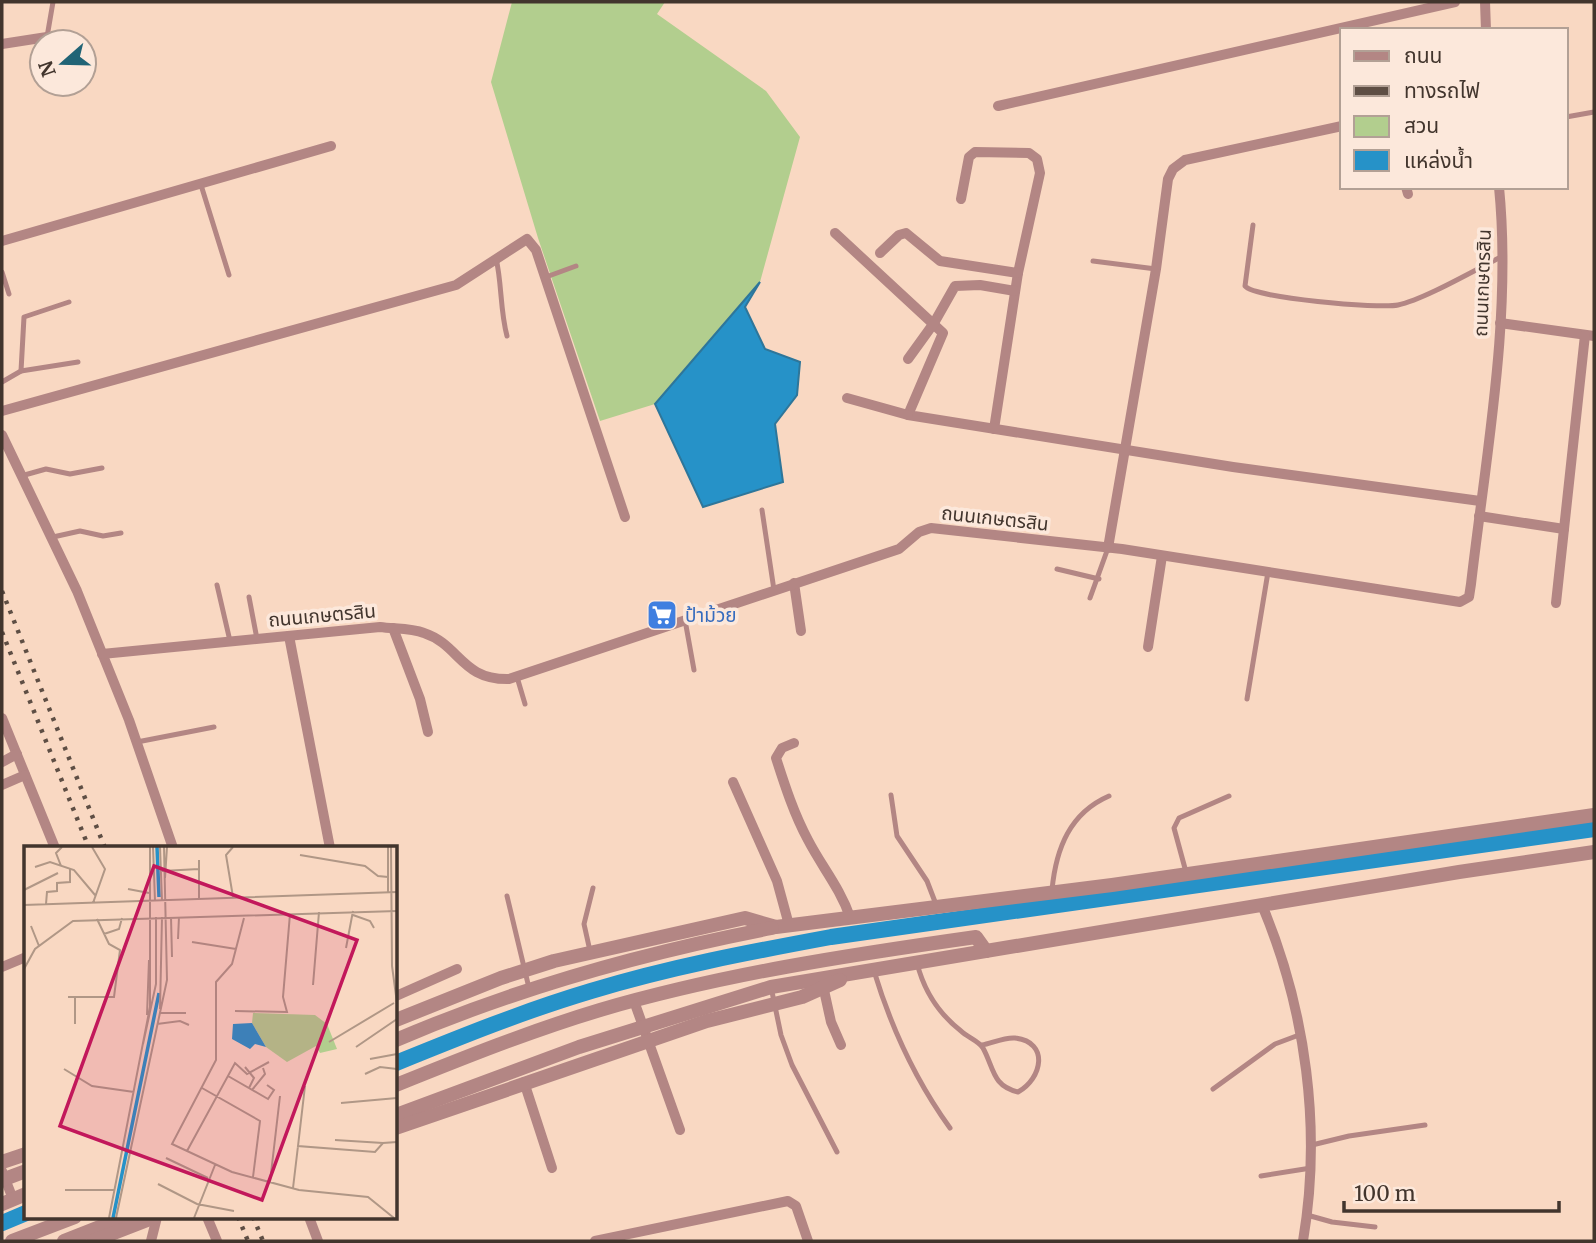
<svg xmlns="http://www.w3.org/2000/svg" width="1596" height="1243" font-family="Merriweather,'Noto Sans Thai',serif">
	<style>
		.green { fill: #b2ce8e }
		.water { fill: #2692c8; stroke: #2e769a; stroke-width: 2 }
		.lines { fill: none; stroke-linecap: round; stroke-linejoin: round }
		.canal { stroke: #2692c8; stroke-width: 16 }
		.service { stroke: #b38684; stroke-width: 5 }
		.minor { stroke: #b38684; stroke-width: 10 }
		.tertiary { stroke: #b38684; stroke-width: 14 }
		.rail { stroke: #5e4e44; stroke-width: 4.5; stroke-dasharray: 3.5 7; stroke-linecap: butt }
		.labels { text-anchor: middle; stroke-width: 7; stroke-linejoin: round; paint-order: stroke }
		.street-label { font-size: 19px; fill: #42352d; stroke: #fce8db }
		.shop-label { font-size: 19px; fill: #366cbe; stroke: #fce8db; text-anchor: start }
		.inset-river { fill: none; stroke: #2692c8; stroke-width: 3.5 }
		.inset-road { fill: none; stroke: #b09786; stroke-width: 2 }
		.view { fill: #c2185b; fill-opacity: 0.15; stroke: #c2185b; stroke-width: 3.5 }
		.inset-edge { fill: none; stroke: #42352d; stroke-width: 3.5 }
	</style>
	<rect width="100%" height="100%" fill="#f9d8c2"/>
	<!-- green -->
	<polygon class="green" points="512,2 665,2 657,14 766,91 800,137 760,282 655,404 600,421 538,238 491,82"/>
	<!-- water -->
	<polygon class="water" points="760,282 745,307 765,349 800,362 797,395 775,424 783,482 703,507 655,404"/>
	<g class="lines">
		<!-- canal -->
		<g class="canal">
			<path d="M396,1063C460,1037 524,1011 591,991C670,967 750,952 831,937L1594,829"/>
			<polyline points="2,1223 26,1213"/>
		</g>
		<!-- service -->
		<g class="service">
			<polyline points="47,37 53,2"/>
			<polyline points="1566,117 1594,112"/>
			<polyline points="201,185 229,275"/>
			<path d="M1253,225L1245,286C1254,298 1379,309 1398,305C1423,300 1475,270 1501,257"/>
			<path d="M496,258C502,284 500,310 507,336"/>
			<polyline points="1093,261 1156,269"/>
			<polyline points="2,272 9,294"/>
			<polyline points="546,277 576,266"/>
			<polyline points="21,371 78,362"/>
			<polyline points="2,382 21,371 24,317 69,302"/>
			<polyline points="21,476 46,469 70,474 102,468"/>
			<polyline points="762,510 774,590"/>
			<polyline points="53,537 80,531 103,536 121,533"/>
			<polyline points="1057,569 1099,579"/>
			<polyline points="217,585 230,641"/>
			<polyline points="249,597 257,639"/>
			<polyline points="1090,598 1108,548"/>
			<polyline points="685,620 694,670"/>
			<polyline points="517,677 525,704"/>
			<polyline points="1247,699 1268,572"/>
			<polyline points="137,742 214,727"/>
			<polyline points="891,795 897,836 927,881 937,907"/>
			<polyline points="1186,872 1174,828 1179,818 1229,796"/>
			<path d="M1052,890C1056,848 1070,813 1109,796"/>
			<polyline points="507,896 529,988"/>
			<polyline points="590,951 584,924 593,888"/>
			<path d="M917,963C924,991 938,1013 961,1031C967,1037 979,1041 983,1048C994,1068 992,1086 1018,1092C1042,1079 1050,1042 1015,1038C1005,1037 992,1043 982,1045"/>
			<path d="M874,971C891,1027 916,1081 950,1128"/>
			<polyline points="771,987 781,1035 792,1065 837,1152"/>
			<polyline points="1213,1089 1275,1044 1299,1035"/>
			<polyline points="1312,1145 1349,1136 1425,1125"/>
			<polyline points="1261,1176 1311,1168"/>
			<polyline points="1307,1215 1332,1222 1375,1227"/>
		</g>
		<!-- minor -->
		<g class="minor">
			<polyline points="1485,2 1486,30"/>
			<polyline points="2,44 47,37 67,42"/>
			<polyline points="998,106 1455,2"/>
			<polyline points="1406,187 1408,194"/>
			<polyline points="961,199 969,157 975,152 1029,153 1037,159 1040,173 1018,273 994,429"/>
			<polyline points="835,233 943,333 908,415 1233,467 1480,501"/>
			<polyline points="2,241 331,146"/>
			<polyline points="880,253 899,235 906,233 940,261 1018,273"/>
			<polyline points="1500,323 1594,336"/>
			<polyline points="908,359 934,323 955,286 980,285 1015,291"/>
			<polyline points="847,398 908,415"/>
			<polyline points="2,411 456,285 527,239 536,250 625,517"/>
			<polyline points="2,435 77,591 129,720 173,848"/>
			<polyline points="1479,516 1564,529"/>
			<polyline points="1108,548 1156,269 1168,179 1173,169 1185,160 1342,126"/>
			<polyline points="794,583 801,631"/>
			<polyline points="1556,603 1585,335"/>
			<polyline points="393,628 420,699 428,732"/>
			<polyline points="289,636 330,848"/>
			<polyline points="1148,647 1162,556"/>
			<path d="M102,654L380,627C394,629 411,628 424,633C460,645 461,680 509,679L899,549L919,532L931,528L1122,549L1460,602L1469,597L1471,584C1486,454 1512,318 1499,187"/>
			<polyline points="2,718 55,848"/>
			<path d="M794,743L782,748L776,758C785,786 794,814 808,840C822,867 840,888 850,917"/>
			<polyline points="2,762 17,754"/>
			<polyline points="733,782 777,881 789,925"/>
			<polyline points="2,785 25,775"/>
			<path d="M1262,905C1306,1010 1322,1129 1303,1241"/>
			<polyline points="2,967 26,957"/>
			<polyline points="822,981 831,1022 841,1045"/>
			<polyline points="396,996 457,969"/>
			<polyline points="634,1001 680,1130"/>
			<polyline points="524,1082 552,1168"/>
			<polyline points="2,1171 13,1199"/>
			<polyline points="207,1217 217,1241"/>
			<polyline points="309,1217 318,1241"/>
			<polyline points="151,1241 157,1217"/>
			<polyline points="595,1241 788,1201 796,1206 808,1241"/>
		</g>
		<!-- tertiary -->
		<g class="tertiary">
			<polyline points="396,1020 501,978 554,961 745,918 776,927 1112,885 1594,815"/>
			<path d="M396,1040C517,988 642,953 772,928"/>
			<path d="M396,1085C463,1058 530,1031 600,1010C723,974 849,955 976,937L986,951"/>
			<polyline points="396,1115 579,1047 771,987 1459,872 1594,852"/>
			<polyline points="396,1128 707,1021 802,997 840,980"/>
			<polyline points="2,1162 26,1154"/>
			<polyline points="2,1180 26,1171"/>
			<polyline points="2,1204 26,1194"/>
			<polyline points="12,1241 75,1217"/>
			<polyline points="64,1241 125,1217"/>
			<polyline points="93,1241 155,1217"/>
		</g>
		<!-- rail -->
		<g class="rail">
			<polyline points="2,591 105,848"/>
			<polyline points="2,632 89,848"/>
			<polyline points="238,1217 248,1241"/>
			<polyline points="253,1217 263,1241"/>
		</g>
	</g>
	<!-- icons -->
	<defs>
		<g id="supermarket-square" transform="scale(1.575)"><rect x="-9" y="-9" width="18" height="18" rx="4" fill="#3f7fe0" stroke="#fce8db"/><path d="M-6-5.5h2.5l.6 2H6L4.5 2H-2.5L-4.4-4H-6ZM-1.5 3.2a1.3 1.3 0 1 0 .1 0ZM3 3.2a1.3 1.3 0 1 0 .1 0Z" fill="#fff"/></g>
	</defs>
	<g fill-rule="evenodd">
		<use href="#supermarket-square" x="662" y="615"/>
	</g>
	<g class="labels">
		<!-- street labels -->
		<g class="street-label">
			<text transform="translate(1482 283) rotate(-88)" y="7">ถนนเกษตรสิน</text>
			<text transform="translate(995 518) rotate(6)" y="7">ถนนเกษตรสิน</text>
			<text transform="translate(322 615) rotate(-5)" y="7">ถนนเกษตรสิน</text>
		</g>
		<!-- shop labels -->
		<g class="shop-label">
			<text x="685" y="622">ป้าม้วย</text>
		</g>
	</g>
	<!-- overview -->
	<g transform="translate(24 846)">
		<rect width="373" height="373" fill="#f9d8c2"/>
		<path d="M229,167L291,169L303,178L313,203L296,207L292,200L263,216L242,201L228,177Z" fill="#b2ce8e"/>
		<path d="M228,177L242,201L231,198L226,203L208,193L209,178Z" fill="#2692c8"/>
		<path class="inset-river" d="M133,1L135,51M89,372L135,147"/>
		<path class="inset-road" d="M68,1L81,23L69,57M129,1L131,55M136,1L138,55M209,1L202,9L209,51M364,1V46M367,1L368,120L373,157M276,9L341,20L354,30L364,31M175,14V53M37,20L32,7L38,1M11,21L26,16L50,24L71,49M138,25L175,23M141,32L143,1M104,43L125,47M0,44L34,27M22,58L23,46L33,45V37L46,36V23M0,59L373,46M329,69L346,75L350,82M147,71L148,111M220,72L208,118L192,136V214L148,298L208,326L275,344L344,351L370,372M7,80L15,100M80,88L95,83L98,72M154,93L155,71M168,96L212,103M322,102L329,65M0,123L11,103L49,75L373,65M289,139L295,66M44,151H90L96,104L85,98L73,73M136,163L138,71M211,165L263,166L259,151L266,68M135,167H162M123,169L125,114M51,178V151M133,178L156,175L165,179M305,196L370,157M119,198L132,138V71M332,201L373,173M346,213L373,208M221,221L230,232L225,242M40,223L68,240L110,246M341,228L356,221L373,223M204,230L244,253L250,244L243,239M281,240L274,300L351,306L359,297L373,296M178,242L236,275L229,331M228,244L241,228L239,222M317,257L373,252M311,294L359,297M163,305L211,217L223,228L245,216M142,312L184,332M246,336L256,250M134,338L173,358L210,365M269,342L274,300M41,344H91M85,372L126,161V1M92,372L143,134L140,1M170,372L191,319"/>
		<path class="view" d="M130,20L333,94L238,354L36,280Z"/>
		<rect width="373" height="373" class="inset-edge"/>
	</g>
	<!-- border -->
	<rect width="1596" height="1243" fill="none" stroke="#42352d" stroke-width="7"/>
	<!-- legend -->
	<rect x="1340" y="28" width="228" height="161" fill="#fce8db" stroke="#b2a095" stroke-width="2"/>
	<rect x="1354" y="51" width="35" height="10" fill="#b38684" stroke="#b2a095" stroke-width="2"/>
	<text x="1404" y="63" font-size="21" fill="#42352d">ถนน</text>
	<rect x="1354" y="86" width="35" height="10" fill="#5e4e44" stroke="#b2a095" stroke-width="2"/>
	<text x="1404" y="98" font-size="21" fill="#42352d">ทางรถไฟ</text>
	<rect x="1354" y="116" width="35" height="21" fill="#b2ce8e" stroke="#b2a095" stroke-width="2"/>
	<text x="1404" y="133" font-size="21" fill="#42352d">สวน</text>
	<rect x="1354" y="150" width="35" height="21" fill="#2692c8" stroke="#b2a095" stroke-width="2"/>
	<text x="1404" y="168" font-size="21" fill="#42352d">แหล่งน้ำ</text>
	<!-- north arrow -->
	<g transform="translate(63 63) rotate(250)"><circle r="33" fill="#fce8db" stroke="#b2a095" stroke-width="2"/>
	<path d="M0-5L12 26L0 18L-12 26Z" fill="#216476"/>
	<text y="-10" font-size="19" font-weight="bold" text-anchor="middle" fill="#42352d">N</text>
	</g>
	<!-- scale -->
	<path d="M1344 1201v10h215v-10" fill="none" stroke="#42352d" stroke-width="3.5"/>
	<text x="1354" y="1201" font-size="21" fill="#42352d" stroke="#fce8db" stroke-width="5" paint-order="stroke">100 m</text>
</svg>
